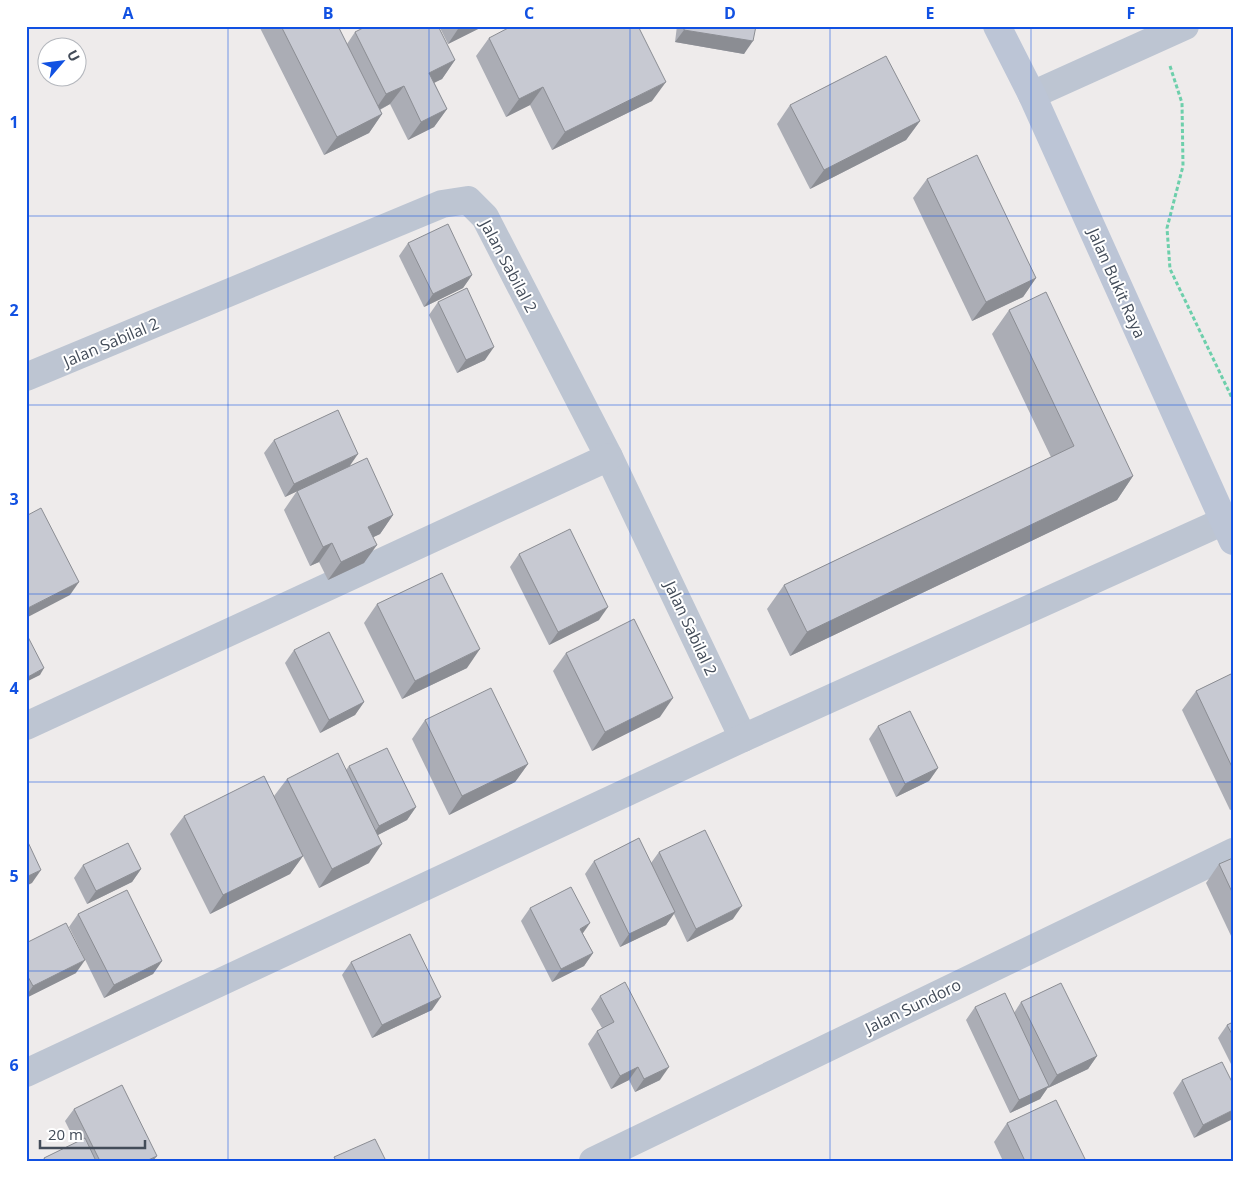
<svg xmlns="http://www.w3.org/2000/svg" width="1259" height="1187" font-family="'Open Sans',sans-serif">
	<style>
		.lines { fill: none; stroke-linecap: round; stroke-linejoin: round }
		.path { stroke: #6dcfab; stroke-width: 3; stroke-dasharray: 4 2.5; stroke-linecap: butt }
		.street { stroke: #bdc5d2; stroke-width: 28 }
		.secondary { stroke: #bcc5d6; stroke-width: 28 }
		.wall { fill: #abadb5 }
		.shaded-wall { fill: #8b8d93 }
		.building { fill: #c7c9d2; stroke: #8b8d93 }
		.grid { fill: none; stroke: #1151e2; stroke-width: 1; stroke-opacity: 0.55 }
		.labels { text-anchor: middle; stroke-width: 4; stroke-linejoin: round; paint-order: stroke }
		.street-label { font-size: 16px; fill: #434c59; stroke: #fff }
		.neatline { fill: none; stroke: #1151e2; stroke-width: 2 }
		.grid-label { font-size: 16px; text-anchor: middle; font-weight: bold; fill: #1151e2 }
	</style>
	<rect width="100%" height="100%" fill="#eeebeb"/>
	<g class="lines">
		<!-- path -->
		<polyline class="path" points="1170,66 1182,103 1183,166 1167,228 1170,269 1233,400"/>
		<!-- street -->
		<g class="street">
			<polyline points="1032,95 1185,26"/>
			<polyline points="26,377 442,204 468,200 485,217 609,457 743,738"/>
			<polyline points="26,726 609,457"/>
			<polyline points="26,1073 743,738 1224,521"/>
			<polyline points="593,1161 1233,852"/>
		</g>
		<!-- secondary -->
		<polyline class="secondary" points="997,26 1032,95 1233,541"/>
	</g>
	<!-- wall -->
	<g class="wall">
		<polygon points="259,26 338,26 347,44 355,32 455,60 442,79 434,82 447,109 434,127 408,140 390,104 380,110 382,114 369,133 324,155"/>
		<polygon points="439,26 484,26 448,44"/>
		<polygon points="677,26 756,26 744,54 675,42"/>
		<polygon points="489,38 652,101 552,150 530,105 506,117 476,56"/>
		<polygon points="790,105 920,121 906,140 810,189 777,124"/>
		<polygon points="927,179 1036,278 1023,297 972,321 913,198"/>
		<polygon points="408,243 472,275 463,288 424,307 399,256"/>
		<polygon points="438,302 485,360 457,373 429,315"/>
		<polygon points="1009,310 1133,476 1117,500 790,656 767,609 784,585 1051,457 992,334"/>
		<polygon points="274,440 350,466 393,515 380,534 373,537 364,563 328,580 319,562 310,566 284,510 297,491 301,489 285,497 264,453"/>
		<polygon points="519,554 599,620 549,645 510,567"/>
		<polygon points="377,604 467,668 402,699 364,623"/>
		<polygon points="294,650 364,702 355,715 320,733 285,663"/>
		<polygon points="566,653 660,717 592,751 553,671"/>
		<polygon points="1233,673 1233,809 1230,810 1182,710 1196,691"/>
		<polygon points="425,720 528,764 515,782 449,815 412,739"/>
		<polygon points="878,726 938,768 929,781 896,797 869,739"/>
		<polygon points="349,766 416,807 407,820 378,835 369,863 319,888 303,856 290,874 210,914 170,834 184,816 274,796 287,779 346,770"/>
		<polygon points="659,852 733,919 687,942 674,914 666,925 620,947 585,874 594,861 651,863"/>
		<polygon points="1233,858 1233,940 1206,883 1219,864"/>
		<polygon points="83,865 141,869 132,882 87,904 74,878"/>
		<polygon points="530,908 583,934 593,953 584,966 552,982 521,921"/>
		<polygon points="78,914 162,961 153,974 104,998 69,927"/>
		<polygon points="26,943 76,973 26,998"/>
		<polygon points="351,962 432,1010 372,1038 342,975"/>
		<polygon points="600,996 660,1080 635,1092 629,1080 611,1089 588,1044 597,1031 602,1028 591,1009"/>
		<polygon points="1021,1002 1097,1056 1088,1069 1048,1088 1048,1087 1040,1099 1010,1113 966,1020 975,1007 1014,1013"/>
		<polygon points="1233,1022 1233,1068 1218,1038 1227,1025"/>
		<polygon points="1182,1080 1233,1084 1194,1138 1173,1093"/>
		<polygon points="74,1109 153,1161 42,1161 44,1158 76,1143 65,1121"/>
		<polygon points="1007,1123 1086,1161 1003,1161 994,1142"/>
	</g>
	<!-- shaded-wall -->
	<g class="shaded-wall">
		<polygon points="460,26 484,26 448,44"/>
		<polygon points="684,30 753,41 744,54 675,42"/>
		<polygon points="455,60 442,79 416,92 429,73"/>
		<polygon points="666,82 652,101 552,150 565,132"/>
		<polygon points="404,86 390,104 373,113 386,94"/>
		<polygon points="543,87 530,105 506,117 519,99"/>
		<polygon points="447,109 434,127 408,140 421,122"/>
		<polygon points="382,114 369,133 324,155 337,137"/>
		<polygon points="920,121 906,140 810,189 824,170"/>
		<polygon points="472,275 463,288 424,307 433,294"/>
		<polygon points="1036,278 1023,297 972,321 986,302"/>
		<polygon points="494,347 485,360 457,373 466,360"/>
		<polygon points="358,454 349,467 285,497 294,484"/>
		<polygon points="1133,476 1117,500 790,656 807,632"/>
		<polygon points="393,515 380,534 355,546 368,527"/>
		<polygon points="332,543 319,562 310,566 323,547"/>
		<polygon points="377,545 364,563 328,580 341,562"/>
		<polygon points="79,582 70,595 26,618 26,609"/>
		<polygon points="608,607 599,620 549,645 558,632"/>
		<polygon points="480,649 467,668 402,699 415,681"/>
		<polygon points="44,668 40,675 26,682 26,678"/>
		<polygon points="673,698 660,717 592,751 605,732"/>
		<polygon points="364,702 355,715 320,733 329,720"/>
		<polygon points="528,764 515,782 449,815 462,796"/>
		<polygon points="938,768 929,781 896,797 905,784"/>
		<polygon points="416,807 407,820 370,839 379,826"/>
		<polygon points="382,844 369,863 319,888 332,869"/>
		<polygon points="303,856 290,874 210,914 223,895"/>
		<polygon points="141,869 132,882 87,904 96,891"/>
		<polygon points="41,870 32,883 26,886 26,877"/>
		<polygon points="742,906 733,919 687,942 696,929"/>
		<polygon points="675,912 666,925 620,947 629,934"/>
		<polygon points="590,923 581,936 580,929"/>
		<polygon points="593,953 584,966 552,982 561,969"/>
		<polygon points="85,960 76,973 26,998 26,996 33,986"/>
		<polygon points="162,961 153,974 104,998 114,985"/>
		<polygon points="441,997 432,1010 372,1038 382,1025"/>
		<polygon points="1097,1056 1088,1069 1048,1088 1057,1075"/>
		<polygon points="638,1067 629,1080 611,1089 620,1076"/>
		<polygon points="669,1067 660,1080 635,1092 644,1079"/>
		<polygon points="1049,1086 1040,1099 1010,1113 1019,1100"/>
		<polygon points="1233,1110 1233,1119 1194,1138 1203,1125"/>
		<polygon points="157,1156 153,1161 146,1161"/>
	</g>
	<!-- building -->
	<g class="building">
		<polygon points="281,26 338,26 382,114 337,137"/>
		<polygon points="367,26 438,26 455,60 429,73 447,109 421,122 404,86 386,94 355,32"/>
		<polygon points="512,26 638,26 666,82 565,132 543,87 519,99 489,38"/>
		<polygon points="684,26 756,26 753,41 684,30"/>
		<polygon points="886,56 920,121 824,170 790,105"/>
		<polygon points="977,155 1036,278 986,302 927,179"/>
		<polygon points="448,224 472,275 433,294 408,243"/>
		<polygon points="467,288 494,347 466,360 438,302"/>
		<polygon points="1046,292 1133,476 807,632 784,585 1074,446 1009,310"/>
		<polygon points="338,410 358,454 294,484 274,440"/>
		<polygon points="367,458 393,515 368,527 377,545 341,562 332,543 323,547 297,491"/>
		<polygon points="41,508 79,582 26,609 26,516"/>
		<polygon points="570,529 608,607 558,632 519,554"/>
		<polygon points="442,573 480,649 415,681 377,604"/>
		<polygon points="634,619 673,698 605,732 566,653"/>
		<polygon points="329,632 364,702 329,720 294,650"/>
		<polygon points="28,637 44,668 26,678 26,638"/>
		<polygon points="1233,673 1233,769 1196,691"/>
		<polygon points="491,688 528,764 462,796 425,720"/>
		<polygon points="910,711 938,768 905,784 878,726"/>
		<polygon points="387,748 416,807 379,826 349,766"/>
		<polygon points="338,753 382,844 332,869 287,779"/>
		<polygon points="264,776 303,856 223,895 184,816"/>
		<polygon points="705,830 742,906 696,929 659,852"/>
		<polygon points="26,838 41,870 26,877"/>
		<polygon points="639,838 675,912 629,934 594,861"/>
		<polygon points="128,843 141,869 96,891 83,865"/>
		<polygon points="1233,858 1233,894 1219,864"/>
		<polygon points="571,887 590,923 580,929 593,953 561,969 530,908"/>
		<polygon points="127,890 162,961 114,985 78,914"/>
		<polygon points="66,923 85,960 33,986 26,973 26,943"/>
		<polygon points="410,934 441,997 382,1025 351,962"/>
		<polygon points="625,982 669,1067 644,1079 638,1067 620,1076 597,1031 614,1022 600,996"/>
		<polygon points="1061,983 1097,1056 1057,1075 1021,1002"/>
		<polygon points="1005,993 1049,1086 1019,1100 975,1007"/>
		<polygon points="1233,1022 1233,1036 1227,1025"/>
		<polygon points="1222,1062 1233,1084 1233,1110 1203,1125 1182,1080"/>
		<polygon points="122,1085 157,1156 146,1161 100,1161 74,1109"/>
		<polygon points="1056,1100 1086,1161 1025,1161 1007,1123"/>
		<polygon points="85,1138 96,1161 46,1161 44,1158"/>
		<polygon points="375,1139 386,1161 336,1161 334,1157"/>
	</g>
	<!-- grid -->
	<path class="grid" d="M228,26V1161M429,26V1161M630,26V1161M830,26V1161M1031,26V1161M26,216H1233M26,405H1233M26,594H1233M26,782H1233M26,971H1233"/>
	<g class="labels">
		<!-- street labels -->
		<g class="street-label">
			<text transform="translate(509 266) rotate(62)" y="6">Jalan Sabilal 2</text>
			<text transform="translate(1117 283) rotate(66)" y="6">Jalan Bukit Raya</text>
			<text transform="translate(111 342) rotate(-23)" y="6">Jalan Sabilal 2</text>
			<text transform="translate(691 628) rotate(65)" y="6">Jalan Sabilal 2</text>
			<text transform="translate(913 1006) rotate(-26)" y="6">Jalan Sundoro</text>
		</g>
	</g>
	<!-- border -->
	<rect width="1259" height="1187" fill="none" stroke="#ffffff" stroke-width="55"/>
	<!-- north arrow -->
	<g transform="translate(62 62) rotate(62)"><circle r="24" fill="#ffffff" stroke="#b4b7bd"/>
	<path d="M0-4L9 19L0 12L-9 19Z" fill="#1151e2"/>
	<text y="-8" font-size="14" font-weight="bold" text-anchor="middle" fill="#434c59">U</text>
	</g>
	<!-- scale -->
	<path d="M40 1140v8h105v-8" fill="none" stroke="#434c59" stroke-width="2.5"/>
	<text x="48" y="1140" font-size="15" fill="#434c59" stroke="#ffffff" stroke-width="4" paint-order="stroke">20 m</text>
	<rect x="28" y="28" width="1204" height="1132" class="neatline"/>
	<g class="grid-label">
		<text x="128" y="19">A</text>
		<text x="328" y="19">B</text>
		<text x="529" y="19">C</text>
		<text x="730" y="19">D</text>
		<text x="930" y="19">E</text>
		<text x="1131" y="19">F</text>
		<text x="14" y="128">1</text>
		<text x="14" y="316">2</text>
		<text x="14" y="505">3</text>
		<text x="14" y="694">4</text>
		<text x="14" y="882">5</text>
		<text x="14" y="1071">6</text>
	</g>
</svg>
